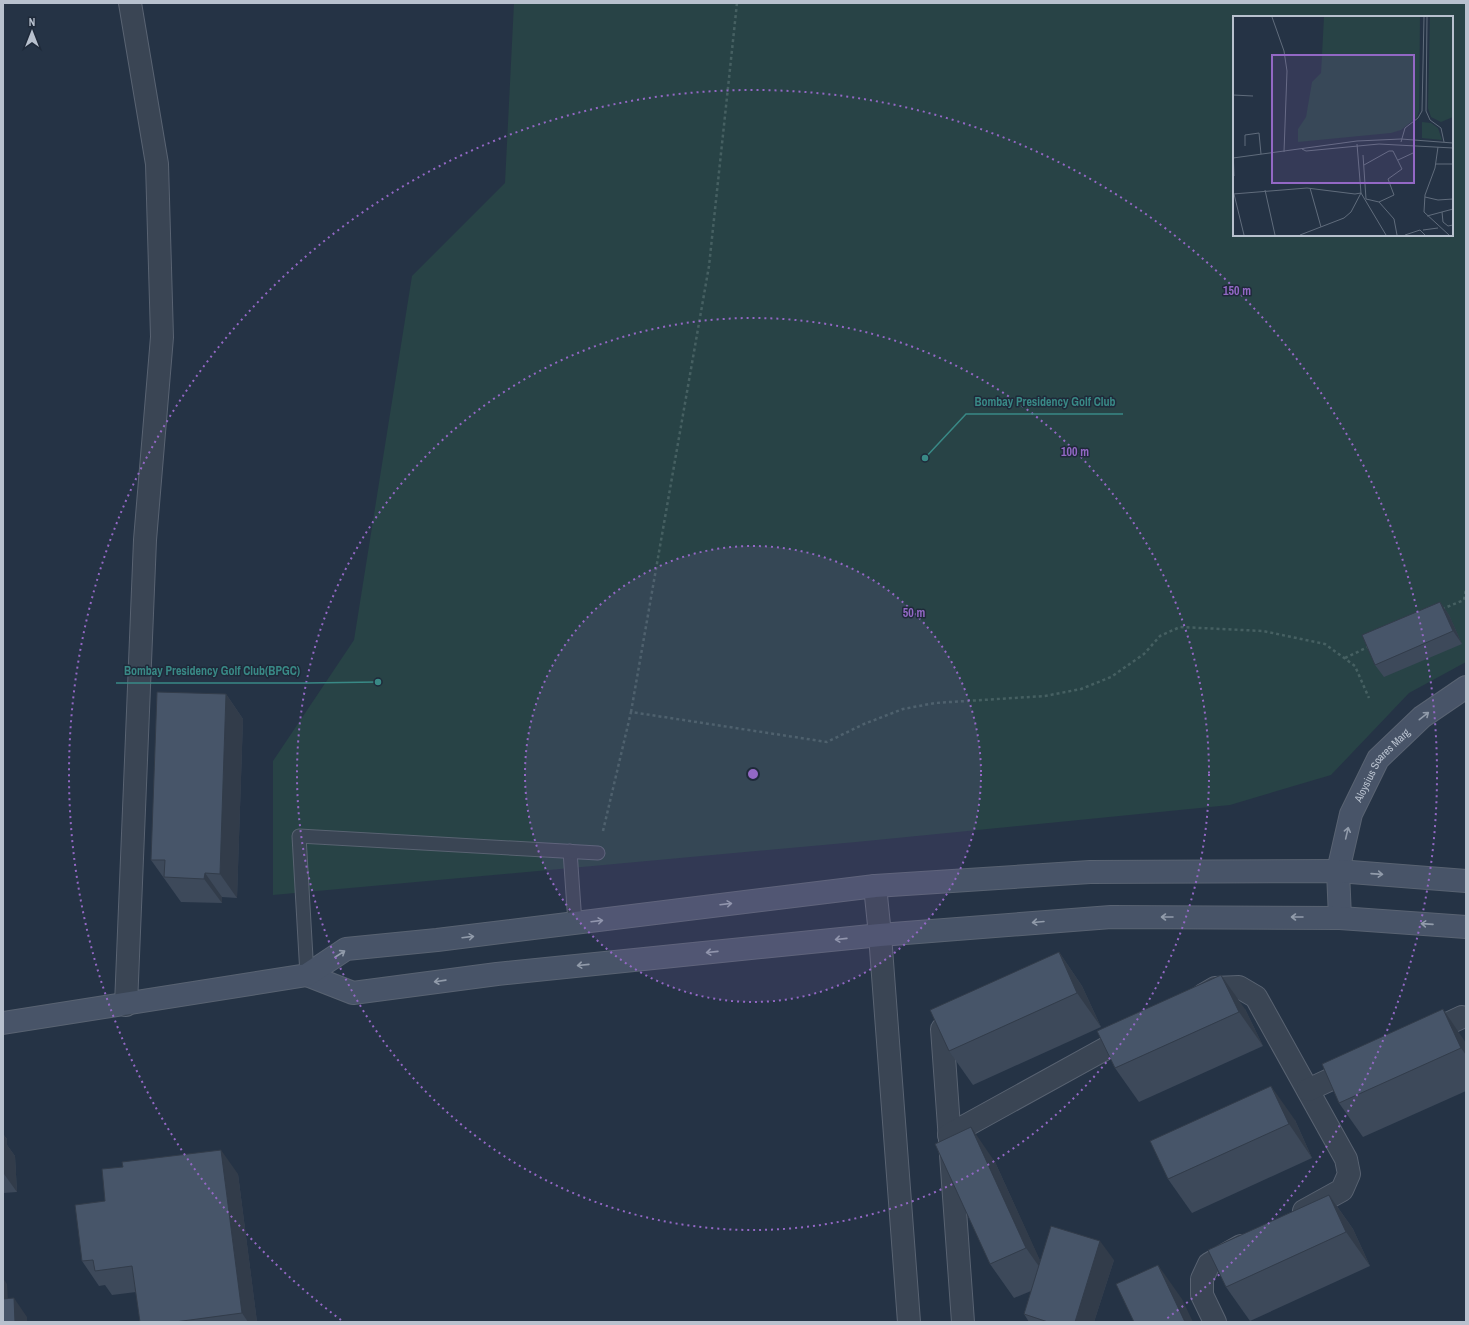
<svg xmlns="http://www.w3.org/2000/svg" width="1469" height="1325" font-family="'Archivo Narrow',sans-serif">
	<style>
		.green { fill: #284346; fill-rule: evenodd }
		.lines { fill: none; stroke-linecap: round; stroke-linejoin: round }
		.service-casing { stroke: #596372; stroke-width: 15 }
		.minor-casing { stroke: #596372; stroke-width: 24 }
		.secondary-casing { stroke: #596372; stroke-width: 24 }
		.path { stroke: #466062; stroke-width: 2.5; stroke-dasharray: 3 3; stroke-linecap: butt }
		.service { stroke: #3a4554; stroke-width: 13 }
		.minor { stroke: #3a4554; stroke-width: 22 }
		.secondary { stroke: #485468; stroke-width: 22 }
		.wall { fill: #3d495a }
		.shaded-wall { fill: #323c4a }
		.building { fill: #475569; stroke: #323c4a }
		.oneway { stroke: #919baa }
		.ring { fill: none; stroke: #9368c5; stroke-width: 2; stroke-dasharray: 2 4 }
		.labels { text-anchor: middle; stroke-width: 3; stroke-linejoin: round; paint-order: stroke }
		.street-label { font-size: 11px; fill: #b8c1ce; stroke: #1f2a3a }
		.inset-road { fill: none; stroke: #606c7c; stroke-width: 1 }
		.view { fill: #9368c5; fill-opacity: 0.15; stroke: #9368c5; stroke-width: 2 }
		.inset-edge { fill: none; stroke: #b8c1ce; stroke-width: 2 }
		.centre { fill: #9368c5; stroke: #1f2a3a; stroke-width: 2 }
		.ring-label { font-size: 12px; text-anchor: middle; font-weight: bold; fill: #9368c5; stroke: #1f2a3a; stroke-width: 3; stroke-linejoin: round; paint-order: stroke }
		.leader { fill: none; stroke: #398986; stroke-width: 1.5 }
		.callout-dot { fill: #398986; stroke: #1f2a3a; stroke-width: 1.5 }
		.callout-label { font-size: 12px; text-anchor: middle; font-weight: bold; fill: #398986; stroke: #1f2a3a; stroke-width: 3; stroke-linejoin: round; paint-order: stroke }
	</style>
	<rect width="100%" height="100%" fill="#253345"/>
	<!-- green -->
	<path class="green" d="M514,3H1466V662L1409,693L1331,775L1230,805L856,842L273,895V761L354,640L412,276L505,183ZM1234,17H1452V235H1234Z"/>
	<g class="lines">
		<!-- service casing -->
		<g class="service-casing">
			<g id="service">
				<polyline points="570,851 575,923"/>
				<polyline points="307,975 299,836 598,853"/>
			</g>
		</g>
		<!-- minor casing -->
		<g class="minor-casing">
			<g id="minor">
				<polyline points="875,886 880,935 909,1322"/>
				<polyline points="1203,995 1215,988 1239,987 1256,997 1346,1159 1349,1174 1342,1190 1304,1211"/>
				<polyline points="126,1005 145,540 162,337 157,164 130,3"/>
				<polyline points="942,1029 963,1322"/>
				<polyline points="1424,1035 1462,1017"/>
				<polyline points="1308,1090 1355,1068"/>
				<polyline points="949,1135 1132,1034"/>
				<polyline points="1215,1322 1202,1295 1202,1279 1209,1264 1241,1246"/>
			</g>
		</g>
		<!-- secondary casing -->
		<g class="secondary-casing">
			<g id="secondary">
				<path id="s1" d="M1340,918L1338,871L1351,814L1378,759L1422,717L1466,687"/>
				<polyline points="307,975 353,993 497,974 880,935 1111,917 1340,918 1466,927"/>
				<polyline points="3,1023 307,975 346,949 437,940 875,886 1090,872 1338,871 1466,881"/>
			</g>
		</g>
		<!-- path -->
		<g class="path">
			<polyline points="1442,609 1464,600 1466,589"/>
			<polyline points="1345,658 1370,646"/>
			<polyline points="631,712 709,266 737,3"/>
			<polyline points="603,831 631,712 827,742 864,724 903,709 935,703 1045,696 1081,689 1111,677 1144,654 1160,636 1180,627 1263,631 1325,644 1355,666 1369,698"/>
		</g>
		<!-- service -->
		<use href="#service" class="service"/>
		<!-- minor -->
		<use href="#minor" class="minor"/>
		<!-- secondary -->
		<use href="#secondary" class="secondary"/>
	</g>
	<!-- wall -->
	<g class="wall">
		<polygon points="1440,602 1449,615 1462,644 1384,677 1375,665"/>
		<polygon points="226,694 243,719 237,898 222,897 222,903 181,902 151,860"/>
		<polygon points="1059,952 1082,986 1101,1027 973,1085 949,1051"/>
		<polygon points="1245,1009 1263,1046 1139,1102 1115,1068"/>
		<polygon points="1466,1043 1466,1091 1363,1137 1339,1103"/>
		<polygon points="1295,1120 1312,1158 1192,1213 1168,1179"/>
		<polygon points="3,1134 7,1139 7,1145 15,1156 17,1192 3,1193"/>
		<polygon points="995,1162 1040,1261 1114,1260 1094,1322 1029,1322 1024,1314 1031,1291 1014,1298 990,1264"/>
		<polygon points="238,1174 257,1322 140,1322 136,1292 112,1295 105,1285 99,1286 82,1261"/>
		<polygon points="1329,1195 1353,1229 1370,1266 1250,1321 1226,1287"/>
	</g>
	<!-- shaded-wall -->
	<g class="shaded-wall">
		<polygon points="1440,602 1449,615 1462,644 1453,631"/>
		<polygon points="226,694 243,719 237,898 220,874"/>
		<polygon points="205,873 222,897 222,903 204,879"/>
		<polygon points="1059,952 1082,986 1101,1027 1077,993"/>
		<polygon points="1221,975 1245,1009 1263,1046 1239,1012"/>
		<polygon points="1443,1009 1466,1043 1466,1055 1461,1048"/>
		<polygon points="1271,1086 1295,1120 1312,1158 1289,1124"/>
		<polygon points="971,1127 995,1162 1050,1282 1026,1248"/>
		<polygon points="3,1134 7,1139 7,1145 15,1156 17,1192 4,1174 3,1154"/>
		<polygon points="221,1150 238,1174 257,1322 248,1322 242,1313"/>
		<polygon points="1329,1195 1353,1229 1370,1266 1346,1232"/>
		<polygon points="1100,1241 1114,1260 1094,1322 1075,1322"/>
		<polygon points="1158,1265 1182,1299 1193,1322 1185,1322"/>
		<polygon points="3,1278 7,1284 9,1318 3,1309"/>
		<polygon points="14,1298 27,1317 27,1322 15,1322"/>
	</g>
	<!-- building -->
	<g class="building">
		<polygon points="1440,602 1453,631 1375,665 1362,635"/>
		<polygon points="157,692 226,694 220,874 205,873 204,879 164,877 165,860 151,860"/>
		<polygon points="1059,952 1077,993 949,1051 930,1010"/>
		<polygon points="1221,975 1239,1012 1115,1068 1097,1031"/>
		<polygon points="1443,1009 1461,1048 1339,1103 1322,1064"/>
		<polygon points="1271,1086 1289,1124 1168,1179 1150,1141"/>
		<polygon points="971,1127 1026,1248 990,1264 935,1144"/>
		<polygon points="221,1150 242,1313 175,1322 140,1322 132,1266 95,1271 93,1260 82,1261 75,1205 105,1201 102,1169 123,1167 122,1162"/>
		<polygon points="3,1154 4,1174 3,1174"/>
		<polygon points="1329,1195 1346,1232 1226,1287 1208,1250"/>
		<polygon points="1051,1226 1100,1241 1075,1322 1048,1322 1024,1314"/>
		<polygon points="1158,1265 1185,1322 1134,1322 1116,1284"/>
		<polygon points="14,1298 15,1322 3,1322 3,1299"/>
	</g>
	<!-- one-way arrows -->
	<defs><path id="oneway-shaft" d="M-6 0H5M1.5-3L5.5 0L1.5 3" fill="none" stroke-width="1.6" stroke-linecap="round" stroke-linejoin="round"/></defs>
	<g class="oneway">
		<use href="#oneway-shaft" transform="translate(1424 716) rotate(-38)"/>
		<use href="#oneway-shaft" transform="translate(1347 833) rotate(-77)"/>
		<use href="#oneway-shaft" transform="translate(1377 874) rotate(4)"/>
		<use href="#oneway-shaft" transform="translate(726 904) rotate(-7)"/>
		<use href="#oneway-shaft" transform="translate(1167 917) rotate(-180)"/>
		<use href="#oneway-shaft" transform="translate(1297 917) rotate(-180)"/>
		<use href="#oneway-shaft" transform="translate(597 921) rotate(-7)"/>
		<use href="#oneway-shaft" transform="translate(1038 922) rotate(175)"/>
		<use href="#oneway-shaft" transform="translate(1427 924) rotate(-176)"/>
		<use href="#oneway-shaft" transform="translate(468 937) rotate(-7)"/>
		<use href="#oneway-shaft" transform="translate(841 939) rotate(174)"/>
		<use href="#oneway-shaft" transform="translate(712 952) rotate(174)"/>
		<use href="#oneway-shaft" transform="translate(340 954) rotate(-33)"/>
		<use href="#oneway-shaft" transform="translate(583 965) rotate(174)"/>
		<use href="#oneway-shaft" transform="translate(440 981) rotate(172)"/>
	</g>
	<!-- distance rings -->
	<circle cx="753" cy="774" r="228" fill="#9368c5" fill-opacity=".12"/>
	<g class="ring">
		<circle cx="753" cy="774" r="228"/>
		<circle cx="753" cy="774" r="456"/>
		<path d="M341 1320A684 684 0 1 1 1165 1320"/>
	</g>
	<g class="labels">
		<!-- street labels -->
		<g class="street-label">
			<text dy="4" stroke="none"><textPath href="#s1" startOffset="164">Aloysius Soares Marg</textPath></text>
		</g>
	</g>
	<!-- overview -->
	<g transform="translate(1233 16)">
		<rect width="220" height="220" fill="#253345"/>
		<path d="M91,1H187L186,95L184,101L168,114L158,117L65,126V113L73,101L79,66L88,57ZM197,1H220V101L208,106L198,101L195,92ZM189,106L198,107L205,112L209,124L189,122Z" fill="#284346"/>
		<path class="inset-road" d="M39,1L51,35L54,55L51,136M194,1L193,95L197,104L208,112L211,126M0,79L20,80M168,126L172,112L185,102L189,95L191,1M12,130V119L26,117L28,138M205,131L202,152L192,179L191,196L216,219M0,133L1,160M69,133L73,135L146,128L220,132M130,139L133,183L146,186L161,179L155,163L169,153L160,135H156L131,149M0,142L124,125L168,123L220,127M165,144L180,137M203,148H220M77,172L88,211M32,174L42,219M128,177L153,219M0,178L74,172L122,178L128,177M1,178L11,219M192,181L205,184L220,183M146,186L161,203L164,219M209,196L210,206L215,210L220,209M194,200L220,193M190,214L205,212M67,219L111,202L118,196L128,177L124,128M172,219L187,214L192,219"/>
		<path class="view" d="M39,39H181V167H39Z"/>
		<rect width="220" height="220" class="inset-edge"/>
	</g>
	<circle cx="753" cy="774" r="6" class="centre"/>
	<g class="ring-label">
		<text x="1237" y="295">150 m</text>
		<text x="1075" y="456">100 m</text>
		<text x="914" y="617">50 m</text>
	</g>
	<!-- callouts -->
	<path class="leader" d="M925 458L966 414H1123M378 682L308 683H116"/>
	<g class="callout-dot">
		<circle cx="925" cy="458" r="4"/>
		<circle cx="378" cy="682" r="4"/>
	</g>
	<g class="callout-label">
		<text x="1045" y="406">Bombay Presidency Golf Club</text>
		<text x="212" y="675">Bombay Presidency Golf Club(BPGC)</text>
	</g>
	<!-- border -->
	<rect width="1469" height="1325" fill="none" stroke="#b8c1ce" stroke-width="8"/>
	<!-- north arrow -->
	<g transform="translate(32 32)" stroke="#1f2a3a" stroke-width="3" paint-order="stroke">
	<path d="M0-3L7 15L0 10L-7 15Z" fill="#b8c1ce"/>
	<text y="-6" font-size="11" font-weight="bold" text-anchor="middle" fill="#b8c1ce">N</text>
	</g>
</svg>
